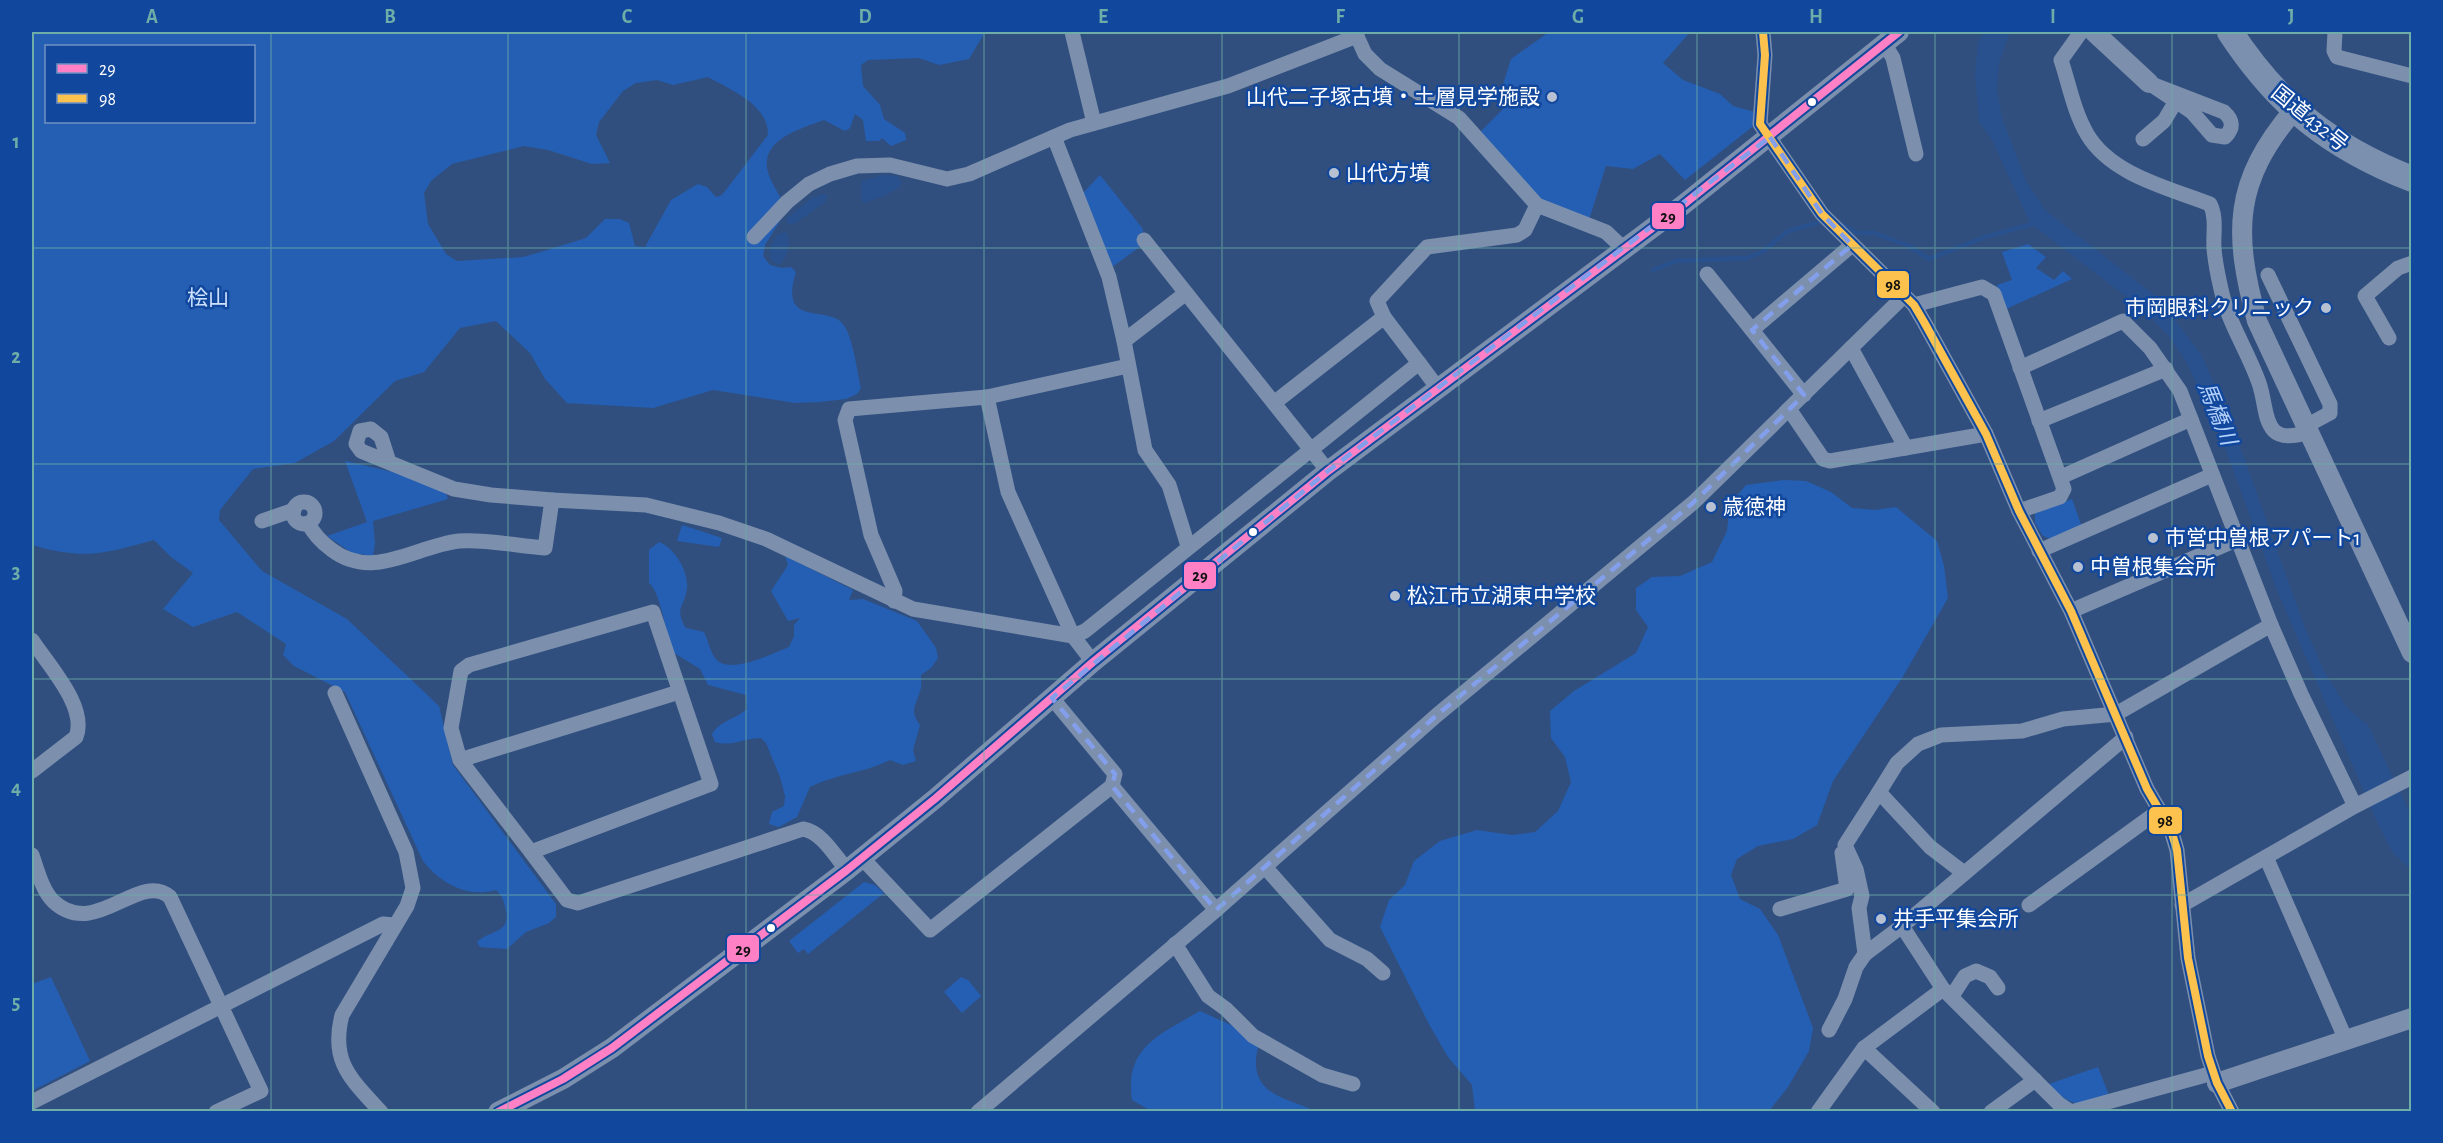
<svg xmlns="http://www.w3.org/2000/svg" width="2443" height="1143" font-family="'Alegreya Sans','Noto Sans JP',sans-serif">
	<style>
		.green { fill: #255fb3; fill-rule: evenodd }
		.water { fill: #29518e }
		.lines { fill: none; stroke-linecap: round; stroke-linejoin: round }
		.stream { stroke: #29518e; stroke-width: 4.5 }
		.minor { stroke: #7c90ae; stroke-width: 15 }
		.tertiary { stroke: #7c90ae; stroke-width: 20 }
		.trunk { stroke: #7b90ae; stroke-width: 26 }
		.bus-1-casing { stroke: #11489d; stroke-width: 12 }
		.bus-2-casing { stroke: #11489d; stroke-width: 12 }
		.bus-1 { stroke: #ff80c5; stroke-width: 8 }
		.bus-2 { stroke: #fcc24d; stroke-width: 8 }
		.marked { fill: none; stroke: #839eea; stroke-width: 4.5; stroke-dasharray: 12 8; stroke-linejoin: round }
		.grid { fill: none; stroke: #6fada8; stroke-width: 1.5; stroke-opacity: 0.55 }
		.poi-dot { fill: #b7c1d2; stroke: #11489d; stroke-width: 2 }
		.bus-dot { fill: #fff; stroke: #11489d; stroke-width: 2 }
		.labels { text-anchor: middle; stroke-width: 5; stroke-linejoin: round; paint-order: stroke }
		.poi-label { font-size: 21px; fill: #fff; stroke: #11489d; text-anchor: start }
		.street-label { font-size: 21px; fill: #fff; stroke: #11489d }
		.park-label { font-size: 21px; fill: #cfe2fe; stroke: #11489d }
		.water-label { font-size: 22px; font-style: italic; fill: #b3d1fb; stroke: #11489d }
		.line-badge { stroke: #11489d; stroke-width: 2 }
		.pale-badge-label { font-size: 16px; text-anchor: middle; font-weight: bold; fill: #111 }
		.neatline { fill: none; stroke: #6fada8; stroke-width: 2 }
		.grid-label { font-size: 20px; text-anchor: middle; font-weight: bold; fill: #6fada8 }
	</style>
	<rect width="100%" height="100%" fill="#314f7e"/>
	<!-- green -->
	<g class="green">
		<path d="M32,32H985L969,59L939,65L919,58L868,60L861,65L863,86L880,105L884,119L905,133L906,140L891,146L882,138L879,141H866L863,120L855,114L850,128L845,131L824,120C803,128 763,138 767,168C770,184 782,196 786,211L765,245L763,256L770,265L782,268L791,267L796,272C778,329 828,304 843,324C853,337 857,371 861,388L857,394L846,399L819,402L795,403L713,390L653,408L567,403L545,379L530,353L496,321L460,328L424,372L395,381L334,441L295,463L253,469L220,510L219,520L262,571L347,619L439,706L453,765L556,904V917L549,923L526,932L507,949L480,947L477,942C491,929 510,934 506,911C504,901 503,897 496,890C468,898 441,884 423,861L345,692L294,666L283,655L286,644L237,612L193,627L163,609L193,573L171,557L154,540C103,554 85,560 32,545ZM46,46H254V122H46ZM708,77C731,90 769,105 768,135L722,195L716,197L707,187L698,184L671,200L645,247L635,246L629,223L620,219H605L586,238L544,251L523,257L457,261L446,254L428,224L424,193L431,181L452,164L524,146L548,150L592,164L610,163L596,135L599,122L623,91L636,83L657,80L673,85Z"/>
		<polygon points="1549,32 1690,32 1663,63 1683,80 1720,94 1733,106 1755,112 1757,123 1685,180 1660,154 1633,169 1606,166 1589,220 1536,201 1479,133 1509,103 1500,94 1511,59"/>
		<polygon points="1100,175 1143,229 1141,246 1112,267 1083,193"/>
		<polygon points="2028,244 2046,257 2036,268 2054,280 2063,271 2072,279 2006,309 1997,285 2012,280 2002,252"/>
		<polygon points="345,461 406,475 446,493 448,499 373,521 375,543 373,556 352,553 327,536 367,522"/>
		<polygon points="1783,480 1806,481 1831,492 1852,508 1875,510 1896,507 1937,541 1944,566 1948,598 1902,678 1833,781 1817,825 1793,839 1758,846 1737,859 1731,875 1740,899 1760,909 1778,935 1813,1028 1809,1051 1788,1087 1769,1111 1475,1111 1472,1085 1448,1057 1430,1026 1380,927 1389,900 1405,885 1414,861 1440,841 1477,830 1512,835 1535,832 1558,811 1571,782 1565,757 1551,738 1550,711 1574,691 1636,653 1648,627 1636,610 1636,588 1652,577 1680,576 1712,562 1727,531 1730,504 1746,485"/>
		<polygon points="2072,499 2082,527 2051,539 2043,536 2035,523 2035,513"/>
		<polygon points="682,525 722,538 719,547 677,541"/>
		<path d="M659,542C675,548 689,572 687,589C684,607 674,609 686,628L704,632C708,640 710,651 715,658C728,676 771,654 789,647L794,636V625L800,618L788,621L771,591L788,565L785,556L853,590L849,600L863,599L917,621L936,648L938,658L931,668L921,675C921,679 922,686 920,691C916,706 909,710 920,725L913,750L916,761L903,765L890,760C864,773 836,774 810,787L797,817L779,827L769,824L772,812L784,806L785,796L780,777L766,743L761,738C744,738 732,747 715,742L712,734C721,720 736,719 747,709L746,695L708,685L700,669L671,651C667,635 660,591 649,583V550Z"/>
		<polygon points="864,882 875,885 884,893 808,954 804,949 798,953 789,941"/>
		<polygon points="51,977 90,1061 32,1091 32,984"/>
		<polygon points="961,977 968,980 981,996 962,1013 944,992"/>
		<path d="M1200,1011L1244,1031L1258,1047C1247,1094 1283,1097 1316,1111H1151L1132,1100C1124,1047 1161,1034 1200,1011Z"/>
		<path d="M2098,1067L2110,1098C2079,1105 2074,1109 2050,1086L2049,1084Z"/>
	</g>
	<!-- water -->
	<g class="water">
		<polygon points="1984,32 2010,32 1999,63 1997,88 2002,118 2026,181 2045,210 2157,297 2201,354 2233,427 2305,628 2325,673 2347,708 2368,725 2411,815 2411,870 2393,853 2378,824 2276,588 2216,423 2184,358 2167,334 2142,309 2030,223 1992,140 1979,122 1975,75 1978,42"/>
		<polygon points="883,175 897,176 901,181 900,187 884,196 864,203 861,200 861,181"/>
		<polygon points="823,194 828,196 825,202 793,225 787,223 787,218 812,198"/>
		<path d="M786,232C792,242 787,259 779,265L771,261L769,249L777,235Z"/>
	</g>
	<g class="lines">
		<!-- stream -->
		<g class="stream">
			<polyline points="1841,224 1857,233 1874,233 1907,245 1929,259 1985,237 2036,223"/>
			<polyline points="1653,270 1676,261 1747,258 1762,252 1788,231 1817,223"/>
		</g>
		<!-- minor -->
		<g class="minor">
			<polyline points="1072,32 1094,123"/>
			<polyline points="1355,32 1365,54 1380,69 1459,118 1537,205 1606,232 1624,249"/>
			<polyline points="1763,32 1765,55 1760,124 1822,214 1914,305 1924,322 1986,434 2019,511 2071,611 2147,789 2171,830 2177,850 2188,958 2208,1056 2217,1083 2232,1112"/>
			<path d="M2081,32L2061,60C2069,84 2074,112 2087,134C2111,175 2169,188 2210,204C2217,218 2213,233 2214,248C2215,262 2218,276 2221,289C2228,323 2248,351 2259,383C2269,411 2260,448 2309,432"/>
			<polyline points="2335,32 2334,51 2337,57 2412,76"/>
			<polyline points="1884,43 1893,58 1916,154"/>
			<path d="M2149,83L2224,112C2233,120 2234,128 2225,137L2212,135L2192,112Z"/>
			<polyline points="1054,137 1109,277 1124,341 1145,450 1169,485 1188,546"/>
			<polyline points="2143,139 2164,121 2176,101"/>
			<polyline points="754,237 787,202 809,184 830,174 857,166 890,165 947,179 969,174 1070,130 1228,86 1357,36"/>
			<polyline points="1144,240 1186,293"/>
			<polyline points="1707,274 1804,395"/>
			<polyline points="2268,275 2330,404 2330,413 2306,426"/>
			<polyline points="1914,305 1982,287 1994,294 2064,489 2060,497 2019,511"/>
			<polyline points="1384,317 1377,301 1427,247 1517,235 1525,230 1537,205"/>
			<polyline points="1752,330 1852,245"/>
			<polyline points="2389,338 2365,296 2398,268 2412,263"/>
			<polyline points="1124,341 1186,293 1328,471"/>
			<polyline points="1851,348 1906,448"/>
			<polyline points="2020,368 2123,321 2150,348 2180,391 2271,625"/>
			<polyline points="987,397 1008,492 1073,636 1093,662"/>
			<polyline points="1274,403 1384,317 1419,363"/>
			<polyline points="1789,409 1823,459 1830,461 1986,434"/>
			<polyline points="2039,421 2166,369"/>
			<polyline points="2061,477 2191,419"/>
			<polyline points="552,500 646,505 719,523 766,539 913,609 1073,636 1085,631 1419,363 1437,387"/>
			<circle cx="304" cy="513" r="11"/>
			<polyline points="262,521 294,510"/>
			<path d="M308,523C314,535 321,542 332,550C373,581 415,546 459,541C486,539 518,546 545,548L552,500L491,495L454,489L361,451L356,444L360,431L371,429L381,437L389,462"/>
			<polyline points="2039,551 2212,475"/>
			<polyline points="894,601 895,591 871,535 845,420 849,409 987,397 1128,366"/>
			<polyline points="2071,611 2238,539"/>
			<path d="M32,640C48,665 88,707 76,737L32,771"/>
			<path d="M335,693L406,852L413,888L407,906L342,1015C330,1062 351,1079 381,1112"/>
			<polyline points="460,760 451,728 461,671 469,665 653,612 711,784 531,852 460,760 679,692"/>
			<polyline points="1112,786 1216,910"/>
			<polyline points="1879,792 1845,845 1856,869 1862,896 1859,908 1865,954 1902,926"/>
			<path d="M531,852L567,900L578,903L803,829C822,832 835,856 847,870"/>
			<path d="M32,855C37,869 42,890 53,901C95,941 139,870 170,897L261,1091L216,1112"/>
			<polyline points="2266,857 2346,1040"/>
			<polyline points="862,858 930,930 1112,786 1115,774 1052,698"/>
			<polyline points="1265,867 1330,940 1367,959 1383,973"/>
			<polyline points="1964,873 1930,847 1879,792 1897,763 1918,744 1941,735 2022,731 2063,719 2116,714 2271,625 2301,694 2355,806"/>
			<polyline points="2029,905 2160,810"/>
			<polyline points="2182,905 2355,806 2412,777"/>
			<polyline points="1780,909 1847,889 1842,853"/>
			<polyline points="1175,944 1208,996 1226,1009 1253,1036 1322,1075 1353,1084"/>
			<polyline points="1952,996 1965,976 1976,971 1990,977 1998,988"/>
			<polyline points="1829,1030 1845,999 1856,967 1865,954"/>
			<polyline points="32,1102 383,924 394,925"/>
			<polyline points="978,1112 1216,910 1437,715 1694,502 1904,296"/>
			<polyline points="1818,1112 1864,1048"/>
			<polyline points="1933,1112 1864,1048 1943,989"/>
			<polyline points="1991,1112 2035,1080"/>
			<polyline points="2071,1112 2059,1104 1943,989 1902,926 2126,737"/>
			<polyline points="2071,1112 2213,1073"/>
		</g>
		<!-- tertiary -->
		<g class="tertiary">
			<polyline points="2094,32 2149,83"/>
			<path d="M2294,110C2233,182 2233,232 2257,321L2412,653"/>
			<polyline points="2217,1083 2412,1018"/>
			<polyline points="498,1112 563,1079 612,1048 847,870 936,798 1093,662 1328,471 1683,205 1899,32"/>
		</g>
		<!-- trunk -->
		<path class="trunk" d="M2230,32C2278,105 2330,147 2412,179"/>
		<!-- bus-1 casing -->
		<g class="bus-1-casing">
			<polyline id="bus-1" points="498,1112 563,1079 612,1048 847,870 936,798 1093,662 1328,471 1683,205 1899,32"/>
		</g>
		<!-- bus-2 casing -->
		<g class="bus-2-casing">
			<polyline id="bus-2" points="1763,32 1765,55 1760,124 1822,214 1914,305 1924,322 1986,434 2019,511 2071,611 2147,789 2171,830 2177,850 2188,958 2208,1056 2217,1083 2232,1112"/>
		</g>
		<!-- bus-1 -->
		<use href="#bus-1" class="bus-1"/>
		<!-- bus-2 -->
		<use href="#bus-2" class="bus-2"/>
	</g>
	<!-- marked area -->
	<path class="marked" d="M1770,137L1822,214L1852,245L1752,330L1804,395L1694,502L1437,715L1216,910L1112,786L1115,774L1052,698L1328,471Z"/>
	<!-- grid -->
	<path class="grid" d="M271,32V1112M508,32V1112M746,32V1112M984,32V1112M1222,32V1112M1459,32V1112M1697,32V1112M1935,32V1112M2172,32V1112M32,248H2412M32,464H2412M32,679H2412M32,895H2412"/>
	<!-- markers -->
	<g class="poi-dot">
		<circle cx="1552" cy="97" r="6"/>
		<circle cx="1334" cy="173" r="6"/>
		<circle cx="2326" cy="308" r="6"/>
		<circle cx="1711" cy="507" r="6"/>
		<circle cx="2153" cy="538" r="6"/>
		<circle cx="2078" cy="567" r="6"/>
		<circle cx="1395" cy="596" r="6"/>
		<circle cx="1881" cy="919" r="6"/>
	</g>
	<g class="bus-dot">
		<circle cx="1812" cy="102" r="5"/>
		<circle cx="1253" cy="532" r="5"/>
		<circle cx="771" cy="928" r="5"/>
	</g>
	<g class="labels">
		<!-- poi labels -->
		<g class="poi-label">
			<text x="1540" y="104" text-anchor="end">山代二子塚古墳・土層見学施設</text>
			<text x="1346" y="180">山代方墳</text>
			<text x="2314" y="315" text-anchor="end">市岡眼科クリニック</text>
			<text x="1723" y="514">歳徳神</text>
			<text x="2165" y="545">市営中曽根アパート1</text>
			<text x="2090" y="574">中曽根集会所</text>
			<text x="1407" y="603">松江市立湖東中学校</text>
			<text x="1893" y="926">井手平集会所</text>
		</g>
		<!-- street labels -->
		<g class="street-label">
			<text transform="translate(2310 118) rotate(39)" y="7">国道432号</text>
		</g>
		<!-- park labels -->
		<g class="park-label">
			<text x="208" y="305">桧山</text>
		</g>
		<!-- water labels -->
		<g class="water-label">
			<text transform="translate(2218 413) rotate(68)" y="8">馬橋川</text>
		</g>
	</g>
	<g class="line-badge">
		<rect x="1651" y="202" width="34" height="28" rx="6" fill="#ff80c5"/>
		<rect x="1876" y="270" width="34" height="29" rx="6" fill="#fcc24d"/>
		<rect x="1183" y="561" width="34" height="29" rx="6" fill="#ff80c5"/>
		<rect x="2148" y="806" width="35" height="29" rx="6" fill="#fcc24d"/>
		<rect x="726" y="934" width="34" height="29" rx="6" fill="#ff80c5"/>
	</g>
	<g class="pale-badge-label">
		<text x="1668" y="222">29</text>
		<text x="1893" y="290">98</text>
		<text x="1200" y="581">29</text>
		<text x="2165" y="826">98</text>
		<text x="743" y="955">29</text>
	</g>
	<!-- border -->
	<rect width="2443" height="1143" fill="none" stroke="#11489d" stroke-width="66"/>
	<!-- legend -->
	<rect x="45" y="45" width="210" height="78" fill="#11489d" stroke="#7091c4" stroke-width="1.5"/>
	<rect x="57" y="64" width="30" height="9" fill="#ff80c5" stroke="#7091c4" stroke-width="1.5"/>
	<text x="99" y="75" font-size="18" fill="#ffffff">29</text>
	<rect x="57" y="94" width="30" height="9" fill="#fcc24d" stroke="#7091c4" stroke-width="1.5"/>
	<text x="99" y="105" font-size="18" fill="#ffffff">98</text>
	<rect x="33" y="33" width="2377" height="1077" class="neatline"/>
	<g class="grid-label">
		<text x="152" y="23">A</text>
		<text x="390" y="23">B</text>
		<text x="627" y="23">C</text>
		<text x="865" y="23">D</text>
		<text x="1103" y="23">E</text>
		<text x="1340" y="23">F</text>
		<text x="1578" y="23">G</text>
		<text x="1816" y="23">H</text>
		<text x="2053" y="23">I</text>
		<text x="2291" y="23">J</text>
		<text x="16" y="148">1</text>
		<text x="16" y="363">2</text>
		<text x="16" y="578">3</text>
		<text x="16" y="794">4</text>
		<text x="16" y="1009">5</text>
	</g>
</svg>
